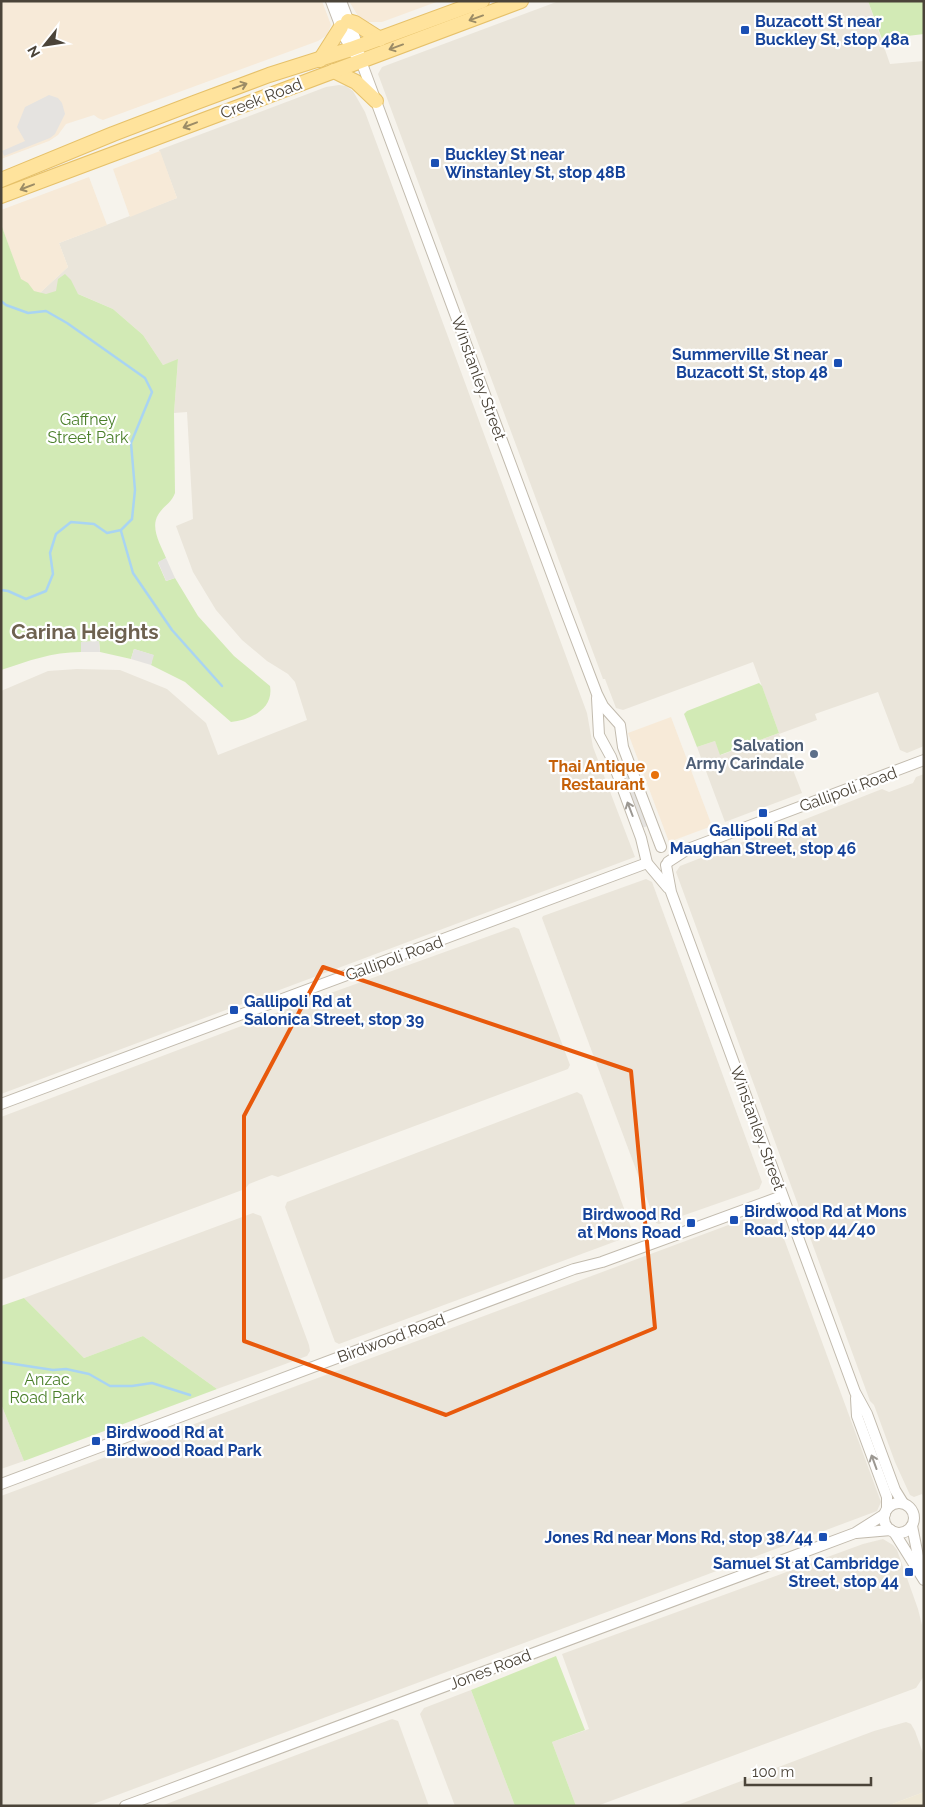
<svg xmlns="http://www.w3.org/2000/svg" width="925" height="1807" font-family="Raleway,sans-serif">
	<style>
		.residential { fill: #eae5da }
		.commercial { fill: #f7ead8 }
		.education { fill: #efe8d6 }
		.green { fill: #d2eab5 }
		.parking { fill: #e5e3e0 }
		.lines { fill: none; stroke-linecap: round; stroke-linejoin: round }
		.stream { stroke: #a9d4f2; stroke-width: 2.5 }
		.tertiary-casing { stroke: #c2bbae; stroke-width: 12 }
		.primary-casing { stroke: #e6c16a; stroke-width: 16 }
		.tertiary { stroke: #fff; stroke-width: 10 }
		.primary { stroke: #ffe39c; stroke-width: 14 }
		.oneway { stroke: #9c8c66 }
		.oneway2 { stroke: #9c9892 }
		.marked { fill: none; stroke: #e8590c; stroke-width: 4; stroke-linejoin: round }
		.transit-dot { fill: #1a4fb4; stroke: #fff; stroke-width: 2 }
		.service-dot { fill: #5c6f8a; stroke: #fff; stroke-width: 2 }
		.food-dot { fill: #e8710a; stroke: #fff; stroke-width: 2 }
		.labels { text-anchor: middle; stroke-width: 4.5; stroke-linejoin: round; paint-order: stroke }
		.transit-label { font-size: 16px; font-weight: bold; fill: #164399; stroke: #fff; text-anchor: start }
		.street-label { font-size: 16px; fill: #4b4439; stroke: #fff }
		.park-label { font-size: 16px; fill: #4a7f2a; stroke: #fff }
		.service-label { font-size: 16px; font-weight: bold; fill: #4e5e75; stroke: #fff; text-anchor: end }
		.food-label { font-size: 16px; font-weight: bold; fill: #c56008; stroke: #fff; text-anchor: end }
		.district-label { font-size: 21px; font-weight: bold; fill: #6e6250; stroke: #fff }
	</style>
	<rect width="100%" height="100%" fill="#f6f3ec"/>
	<!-- residential -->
	<g class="residential">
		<polygon points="559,1 868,1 890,64 924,61 924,746 907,753 900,750 878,692 815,714 817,720 779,734 802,793 725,822 697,747 715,741 721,755 779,733 753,662 623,710 616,708 605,679 603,679 378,74 382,67"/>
		<polygon points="339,85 346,86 353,91 365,112 587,713 593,747 635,857 1,1094 1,691 48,671 77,669 120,670 167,689 206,723 218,755 307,720 295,682 288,674 267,661 242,640 216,610 193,572 176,526 193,519 187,412 174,413 178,360 163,365 143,335 113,309 69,290 29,303 68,267 59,243 177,198 159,150 326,87"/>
		<polygon points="924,774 924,1498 922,1494 914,1497 910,1495 895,1462 874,1405 870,1401 676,872 680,866 763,834 769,837 794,828 798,822 882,789 889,792 913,783 916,777"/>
		<polygon points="646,879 652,882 762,1182 759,1189 659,1224 656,1223 542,918 543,916"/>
		<polygon points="514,927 519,929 570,1065 568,1069 278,1177 272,1175 249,1184 245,1189 1,1280 1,1117 289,1008"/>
		<polygon points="577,1092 582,1095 632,1230 630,1236 339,1344 335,1342 285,1207 287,1202"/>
		<polygon points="766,1211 776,1217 881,1502 877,1511 88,1806 1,1806 1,1496"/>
		<polygon points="253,1213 261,1216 309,1345 310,1351 307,1356 217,1389 143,1336 84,1358 24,1298"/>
		<polygon points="1,1404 24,1461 1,1469"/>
		<polygon points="883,1539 893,1545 897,1550 918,1609 922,1625 924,1676 916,1688 597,1806 576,1806 552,1742 589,1729 562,1654 863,1544"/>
		<polygon points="471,1690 515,1806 455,1806 420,1714 424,1708"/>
		<polygon points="392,1719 398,1721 429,1806 161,1806"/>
		<polygon points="906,1722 911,1724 915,1731 924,1756 924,1792 887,1806 675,1806 874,1731"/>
	</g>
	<!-- commercial -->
	<g class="commercial">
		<polygon points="1,1 322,1 331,25 327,35 318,41 103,120 98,118 94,115 66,124 58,135 49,141 1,159"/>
		<polygon points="349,1 439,1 382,22 368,22 358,16"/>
		<polygon points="160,151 177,198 130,217 113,169"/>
		<polygon points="89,177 107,225 59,243 68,267 29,303 1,224 1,210"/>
		<polygon points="671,717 712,826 669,842 628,733"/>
	</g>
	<!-- education -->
	<polygon class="education" points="924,1792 924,1806 887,1806"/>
	<!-- green -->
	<g class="green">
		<polygon points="868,1 924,1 924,34 882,39"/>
		<path d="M1,224L21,279L28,283L34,291L46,294L56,291L58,279L65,274L71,280L78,294L113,309L143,335L163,365L178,359L174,413L175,493C171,504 163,506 158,515C150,528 161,546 166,558L158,563L166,581L175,578L198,616L234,656L270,686C274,709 250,720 231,722L185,682L151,665L153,655L134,649L131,659L100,652L99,641L81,642V652C52,652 28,661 1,670Z"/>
		<polygon points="759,683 762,686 779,733 720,755 715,741 697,747 684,714 687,711"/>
		<polygon points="24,1298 84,1358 143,1336 217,1389 24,1461 1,1404 1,1306"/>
		<polygon points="556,1656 585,1730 552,1742 576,1806 515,1806 471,1690"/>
	</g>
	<!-- parking -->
	<g class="parking">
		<polygon points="49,95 58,98 62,103 65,114 55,134 50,138 4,156 2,151 25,141 17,127 25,107"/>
		<polygon points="166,558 175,578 166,581 158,562"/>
		<polygon points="99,641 100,652 81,652 81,642"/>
		<polygon points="134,649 154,655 151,665 131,659"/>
		<polygon points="625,761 650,825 642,828 618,764"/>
	</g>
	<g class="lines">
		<!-- stream -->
		<g class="stream">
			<polyline points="1,301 6,305 28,313 46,311 67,323 145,378 152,392 131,443 135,490 132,519 121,530 107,533 94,524 71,522 56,534 50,553 53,574 46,591 26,599 8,591 1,590"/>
			<polyline points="121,531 133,573 172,630 222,686"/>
			<polyline points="1,1362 53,1370 66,1369 89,1374 110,1386 132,1386 152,1383 190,1395"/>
		</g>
		<!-- tertiary casing -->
		<g class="tertiary-casing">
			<g id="tertiary">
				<polyline points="331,1 345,38 355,54"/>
				<polyline points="341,1 355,38 361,61 565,610 597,694 603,706 620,725 623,747 661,847"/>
				<polyline points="597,698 599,735 611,757 641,838 647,863 668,888"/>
				<polyline points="668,862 688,849 924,760"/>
				<polyline points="666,865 671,892 855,1392 867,1414 895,1490 903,1503"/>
				<polyline points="1,1104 647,863"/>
				<polyline points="856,1398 857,1416 887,1497 887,1509"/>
				<polyline points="1,1484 574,1269 602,1262 782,1196"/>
				<circle cx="899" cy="1518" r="15"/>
				<polyline points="912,1526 920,1566"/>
				<polyline points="894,1532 924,1580"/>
				<polyline points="856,1533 891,1530"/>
				<polyline points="125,1806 855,1533 885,1514"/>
			</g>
		</g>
		<!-- primary casing -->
		<g class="primary-casing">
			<g id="primary">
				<polyline points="348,21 355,23 380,39"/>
				<polyline points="320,60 341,27"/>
				<polyline points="334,71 356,82 376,101"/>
				<polyline points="1,180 113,134 194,103 269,75 351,49 482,1"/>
				<polyline points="1,196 521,1"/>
			</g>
		</g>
		<!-- tertiary -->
		<use href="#tertiary" class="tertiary"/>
		<!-- primary -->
		<use href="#primary" class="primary"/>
	</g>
	<!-- one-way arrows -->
	<defs><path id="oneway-shaft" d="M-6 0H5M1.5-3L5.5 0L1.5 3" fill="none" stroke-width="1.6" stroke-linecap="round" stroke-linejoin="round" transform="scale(1.25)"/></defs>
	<g class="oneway">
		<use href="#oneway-shaft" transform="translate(476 18) rotate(160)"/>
		<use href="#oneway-shaft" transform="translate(396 47) rotate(160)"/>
		<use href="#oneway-shaft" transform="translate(240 86) rotate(-20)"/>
		<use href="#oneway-shaft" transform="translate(190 125) rotate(159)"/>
		<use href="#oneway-shaft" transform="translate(27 187) rotate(159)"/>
	</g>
	<g class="oneway2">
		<use href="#oneway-shaft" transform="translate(630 809) rotate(-111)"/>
		<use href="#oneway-shaft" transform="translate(874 1462) rotate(-110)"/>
	</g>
	<!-- marked area -->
	<path class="marked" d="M323,967L631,1071L655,1328L446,1415L244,1341V1116Z"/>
	<!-- markers -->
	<g class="transit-dot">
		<rect x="740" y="25" width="10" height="10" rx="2.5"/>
		<rect x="430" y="158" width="10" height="10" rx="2.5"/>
		<rect x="833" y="358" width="10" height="10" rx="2.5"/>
		<rect x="758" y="808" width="10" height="10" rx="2.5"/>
		<rect x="229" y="1005" width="10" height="10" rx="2.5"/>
		<rect x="729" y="1215" width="10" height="10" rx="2.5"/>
		<rect x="686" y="1218" width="10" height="10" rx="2.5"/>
		<rect x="91" y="1436" width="10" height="10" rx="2.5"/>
		<rect x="818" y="1532" width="10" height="10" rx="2.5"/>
		<rect x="904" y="1567" width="10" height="10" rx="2.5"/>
	</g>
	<circle class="service-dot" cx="814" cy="754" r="5"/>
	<circle class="food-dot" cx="655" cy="775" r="5"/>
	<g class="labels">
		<!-- transit labels -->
		<g class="transit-label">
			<text x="755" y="27">Buzacott St near<tspan x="755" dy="18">Buckley St, stop 48a</tspan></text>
			<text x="445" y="160">Buckley St near<tspan x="445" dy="18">Winstanley St, stop 48B</tspan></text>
			<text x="828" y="360" text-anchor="end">Summerville St near<tspan x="828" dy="18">Buzacott St, stop 48</tspan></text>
			<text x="763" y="836" text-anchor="middle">Gallipoli Rd at<tspan x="763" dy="18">Maughan Street, stop 46</tspan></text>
			<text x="244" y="1007">Gallipoli Rd at<tspan x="244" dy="18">Salonica Street, stop 39</tspan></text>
			<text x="744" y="1217">Birdwood Rd at Mons<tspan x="744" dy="18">Road, stop 44/40</tspan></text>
			<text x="681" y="1220" text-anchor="end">Birdwood Rd<tspan x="681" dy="18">at Mons Road</tspan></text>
			<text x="106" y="1438">Birdwood Rd at<tspan x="106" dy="18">Birdwood Road Park</tspan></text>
			<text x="813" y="1543" text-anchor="end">Jones Rd near Mons Rd, stop 38/44</text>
			<text x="899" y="1569" text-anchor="end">Samuel St at Cambridge<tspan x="899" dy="18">Street, stop 44</tspan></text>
		</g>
		<!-- street labels -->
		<g class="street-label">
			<text transform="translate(261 98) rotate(-21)" y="6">Creek Road</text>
			<text transform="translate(479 378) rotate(70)" y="6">Winstanley Street</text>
			<text transform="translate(848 789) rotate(-20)" y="6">Gallipoli Road</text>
			<text transform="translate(394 958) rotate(-20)" y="6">Gallipoli Road</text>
			<text transform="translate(758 1128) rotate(70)" y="6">Winstanley Street</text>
			<text transform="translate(391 1338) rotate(-20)" y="6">Birdwood Road</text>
			<text transform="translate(490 1669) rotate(-21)" y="6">Jones Road</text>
		</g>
		<!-- park labels -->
		<g class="park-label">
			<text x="88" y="425">Gaffney<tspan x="88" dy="18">Street Park</tspan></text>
			<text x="47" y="1385">Anzac<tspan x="47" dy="18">Road Park</tspan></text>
		</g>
		<!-- service labels -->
		<g class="service-label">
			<text x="804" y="751">Salvation<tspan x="804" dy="18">Army Carindale</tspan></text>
		</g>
		<!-- food labels -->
		<g class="food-label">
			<text x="645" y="772">Thai Antique<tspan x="645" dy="18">Restaurant</tspan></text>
		</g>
		<!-- district labels -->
		<g class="district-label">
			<text x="85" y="639">Carina Heights</text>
		</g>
	</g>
	<!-- border -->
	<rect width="925" height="1807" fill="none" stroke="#4b4439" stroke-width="5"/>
	<!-- north arrow -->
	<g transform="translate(45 45) rotate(240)" stroke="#ffffff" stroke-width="4" paint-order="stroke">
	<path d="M0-4L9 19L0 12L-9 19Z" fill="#4b4439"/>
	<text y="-8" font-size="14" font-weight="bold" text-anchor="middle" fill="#4b4439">N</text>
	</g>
	<!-- scale -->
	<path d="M745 1777v8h126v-8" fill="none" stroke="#4b4439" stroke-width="2.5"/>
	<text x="752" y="1777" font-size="15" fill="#4b4439" stroke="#ffffff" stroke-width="4" paint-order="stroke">100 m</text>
</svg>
